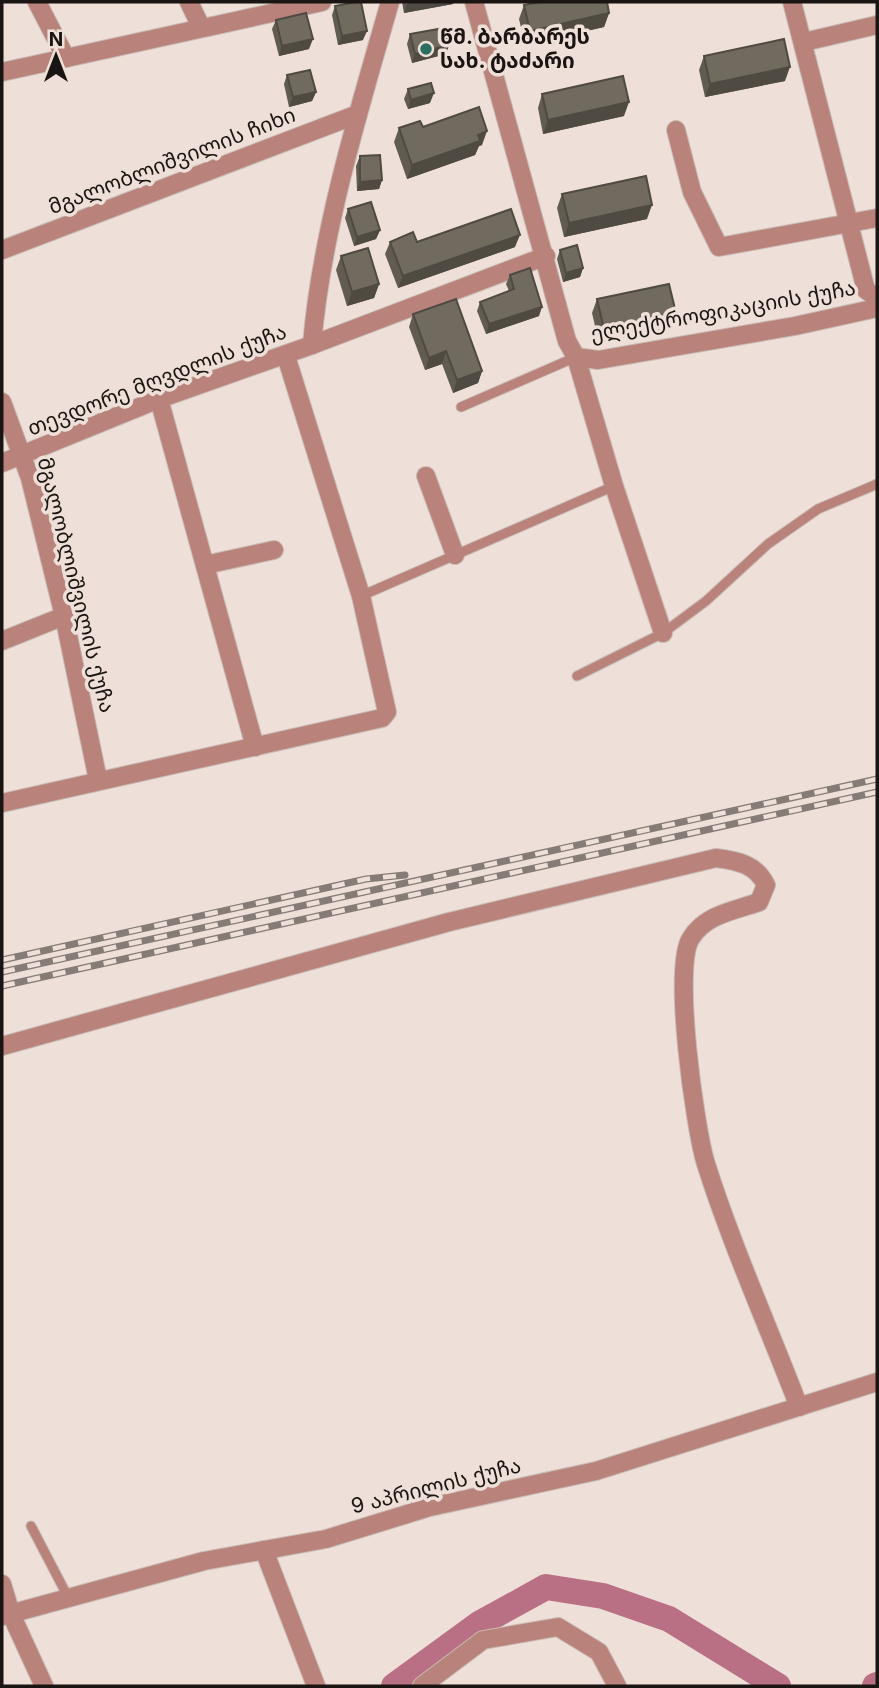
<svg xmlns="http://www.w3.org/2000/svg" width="879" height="1688" font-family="Inter,'Noto Sans Georgian',sans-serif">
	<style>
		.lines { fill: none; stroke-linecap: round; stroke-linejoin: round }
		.river { stroke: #ba7084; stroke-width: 26 }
		.service-casing { stroke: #c8bbb4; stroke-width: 11 }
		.minor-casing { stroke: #c8bbb4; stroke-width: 20 }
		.tertiary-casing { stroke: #c8bbb4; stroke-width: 20 }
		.service { stroke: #b9827b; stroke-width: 9 }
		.minor { stroke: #b9827b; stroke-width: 18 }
		.tertiary { stroke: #b9827b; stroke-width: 18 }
		.rail-casing { stroke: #867c77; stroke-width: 7 }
		.rail { stroke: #eee0d8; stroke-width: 4.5; stroke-dasharray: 13; stroke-linecap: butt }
		.wall { fill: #615b52 }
		.shaded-wall { fill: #4f4a42 }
		.building { fill: #716a5f; stroke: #4f4a42; stroke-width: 2 }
		.poi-dot { fill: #2c6f60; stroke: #eee0d8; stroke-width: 2.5 }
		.labels { text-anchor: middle; stroke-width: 7; stroke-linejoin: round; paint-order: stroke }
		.poi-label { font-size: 21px; font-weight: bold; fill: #1a1512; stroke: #eee0d8; text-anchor: start }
		.street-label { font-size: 21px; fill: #1a1512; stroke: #eee0d8 }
	</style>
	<rect width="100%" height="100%" fill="#eee0d8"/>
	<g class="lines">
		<!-- river -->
		<g class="river">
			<polyline points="394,1686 479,1624 546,1587 603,1596 669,1619 778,1686"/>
			<polyline points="875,1686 877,1685"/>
		</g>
		<!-- service casing -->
		<g class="service-casing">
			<g id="service">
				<polyline points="461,407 576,357"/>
				<polyline points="361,596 614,486"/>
				<polyline points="577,676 663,633 706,601 768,544 818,509 877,484"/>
				<polyline points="31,1526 68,1597"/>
			</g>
		</g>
		<!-- minor casing -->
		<g class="minor-casing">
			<g id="minor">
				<polyline points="37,2 66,58"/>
				<polyline points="189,2 201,27"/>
				<polyline points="792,2 866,290 877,298"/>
				<polyline points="804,42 877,25"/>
				<polyline points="676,130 692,192 719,247 877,218"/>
				<polyline points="2,250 358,114"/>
				<polyline points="312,345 546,256"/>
				<polyline points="576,357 614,486 663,633"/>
				<polyline points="159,399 255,747"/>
				<polyline points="2,402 30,478 64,616 98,780"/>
				<path d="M2,463L159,399L312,345C321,233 359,110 390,2"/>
				<polyline points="426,476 455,555"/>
				<polyline points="205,565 274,550"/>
				<polyline points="2,641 64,616"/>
				<polyline points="2,803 382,718 387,712 361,596 286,356"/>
				<path d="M2,1046L449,922L716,858C738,861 756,864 766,885L759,902C734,911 706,914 691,938C672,966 695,1129 706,1164C732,1246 768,1326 799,1407"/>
				<polyline points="264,1550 316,1686"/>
				<polyline points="2,1584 11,1614 44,1686"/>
				<polyline points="2,1616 204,1561 326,1539 430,1507 596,1471 877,1382"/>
				<polyline points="422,1686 483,1640 558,1627 599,1652 617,1686"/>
			</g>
		</g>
		<!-- tertiary casing -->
		<g class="tertiary-casing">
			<g id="tertiary">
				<polyline points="474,2 567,341 576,357 598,360 795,326 877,308"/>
				<polyline points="2,72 322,2"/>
			</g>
		</g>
		<!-- service -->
		<use href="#service" class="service"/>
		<!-- minor -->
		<use href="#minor" class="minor"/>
		<!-- tertiary -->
		<use href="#tertiary" class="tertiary"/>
		<!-- rail casing -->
		<g class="rail-casing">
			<g id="rail">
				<polyline points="2,960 366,879 405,875"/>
				<polyline points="2,972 877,779"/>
				<polyline points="2,986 877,792"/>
			</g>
		</g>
		<!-- rail -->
		<use href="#rail" class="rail"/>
	</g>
	<!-- wall -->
	<g class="wall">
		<polygon points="402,2 454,2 453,4 404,13"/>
		<polygon points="524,5 609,13 604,27 525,45 519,19"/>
		<polygon points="335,6 363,40 338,45 332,15"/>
		<polygon points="276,20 309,49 279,56 272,29"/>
		<polygon points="410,34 449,45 446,54 412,63 407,44"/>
		<polygon points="704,56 785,81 705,97 699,70"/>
		<polygon points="287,75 316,92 312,101 289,107 284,84"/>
		<polygon points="408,89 430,103 408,109 404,99"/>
		<polygon points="542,94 624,116 543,134 538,108"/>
		<polygon points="423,127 482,145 479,146 475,155 407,179 394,142 399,128"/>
		<polygon points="360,156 382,180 379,189 357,191 356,166"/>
		<polygon points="562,194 647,219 564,237 557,208"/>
		<polygon points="348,209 380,230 376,239 354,246 345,218"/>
		<polygon points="390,242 417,242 515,247 398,288 385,254"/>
		<polygon points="560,250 583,268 580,277 563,282 557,259"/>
		<polygon points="341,256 379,284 374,298 347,306 336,270"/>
		<polygon points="510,275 539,316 486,334 477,311 480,302 509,291 506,284"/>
		<polygon points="597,299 676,313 671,327 599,343 592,313"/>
		<polygon points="413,314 482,371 478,383 453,393 442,364 425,370 409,327"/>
	</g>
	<!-- shaded-wall -->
	<g class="shaded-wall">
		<polygon points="420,2 454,2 453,4 404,13 407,4"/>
		<polygon points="609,13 604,27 525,45 530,31"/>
		<polygon points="367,31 363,40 338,45 342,36"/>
		<polygon points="313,39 309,49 279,56 282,46"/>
		<polygon points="449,45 446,54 412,63 415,54"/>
		<polygon points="790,67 785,81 705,97 710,84"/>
		<polygon points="316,92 312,101 289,107 293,97"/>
		<polygon points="434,93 430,103 408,109 411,100"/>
		<polygon points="629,102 624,116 543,134 548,120"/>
		<polygon points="487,131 482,145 479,146 475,155 407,179 412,165"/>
		<polygon points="382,180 379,189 357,191 360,182"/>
		<polygon points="652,205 647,219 564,237 569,223"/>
		<polygon points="380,230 376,239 354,246 357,237"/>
		<polygon points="520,235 515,247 398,288 403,276"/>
		<polygon points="583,268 580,277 563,282 566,273"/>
		<polygon points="379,284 374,298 347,306 352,292"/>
		<polygon points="542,307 539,316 486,334 489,324"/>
		<polygon points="676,313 671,327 599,343 604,329"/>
		<polygon points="446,351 442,364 425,370 429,358"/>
		<polygon points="482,371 478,383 453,393 457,380"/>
	</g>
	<!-- building -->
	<g class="building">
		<polygon points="356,2 361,2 367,31 342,36 335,6"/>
		<polygon points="540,2 607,2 609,13 530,31 524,5"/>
		<polygon points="306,13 313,39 282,46 276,20"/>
		<polygon points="444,28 449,45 415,54 410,34"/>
		<polygon points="784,39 790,67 710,84 704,56"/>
		<polygon points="310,70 316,92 293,97 287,75"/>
		<polygon points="623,76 629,102 548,120 542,94"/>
		<polygon points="431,83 434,93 411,100 408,89"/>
		<polygon points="479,107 487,131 478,135 480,141 412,165 399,128 420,121 423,127"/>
		<polygon points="380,155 382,180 360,182 360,156"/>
		<polygon points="646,176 652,205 569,223 562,194"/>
		<polygon points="371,202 380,230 357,237 348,209"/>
		<polygon points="511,209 520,235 403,276 390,242 413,232 417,242"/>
		<polygon points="577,245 583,268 566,273 560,250"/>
		<polygon points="368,248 379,284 352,292 341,256"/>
		<polygon points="530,268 542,307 489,324 480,302 514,289 510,275"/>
		<polygon points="669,284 676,313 604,329 597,299"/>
		<polygon points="456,299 482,371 457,380 446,351 429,358 413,314"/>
	</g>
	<!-- markers -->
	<circle class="poi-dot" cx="426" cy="49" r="7"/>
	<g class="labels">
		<!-- poi labels -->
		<g class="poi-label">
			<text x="440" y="44">წმ. ბარბარეს<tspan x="440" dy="24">სახ. ტაძარი</tspan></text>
		</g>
		<!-- street labels -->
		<g class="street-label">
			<text transform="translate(172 161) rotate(-21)" y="7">მგალობლიშვილის ჩიხი</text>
			<text transform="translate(723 311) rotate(-10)" y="7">ელექტროფიკაციის ქუჩა</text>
			<text transform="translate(157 380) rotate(-21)" y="7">თევდორე მღვდლის ქუჩა</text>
			<text transform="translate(76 585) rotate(76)" y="7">მგალობლიშვილის ქუჩა</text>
			<text transform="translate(436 1486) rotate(-14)" y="7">9 აპრილის ქუჩა</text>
		</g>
	</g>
	<!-- border -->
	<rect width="879" height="1688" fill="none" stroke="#1a1512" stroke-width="7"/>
	<!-- north arrow -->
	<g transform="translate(56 56)" stroke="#eee0d8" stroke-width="5" paint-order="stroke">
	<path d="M0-5L12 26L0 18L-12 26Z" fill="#1a1512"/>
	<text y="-10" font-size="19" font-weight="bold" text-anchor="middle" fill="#1a1512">N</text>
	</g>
</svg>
